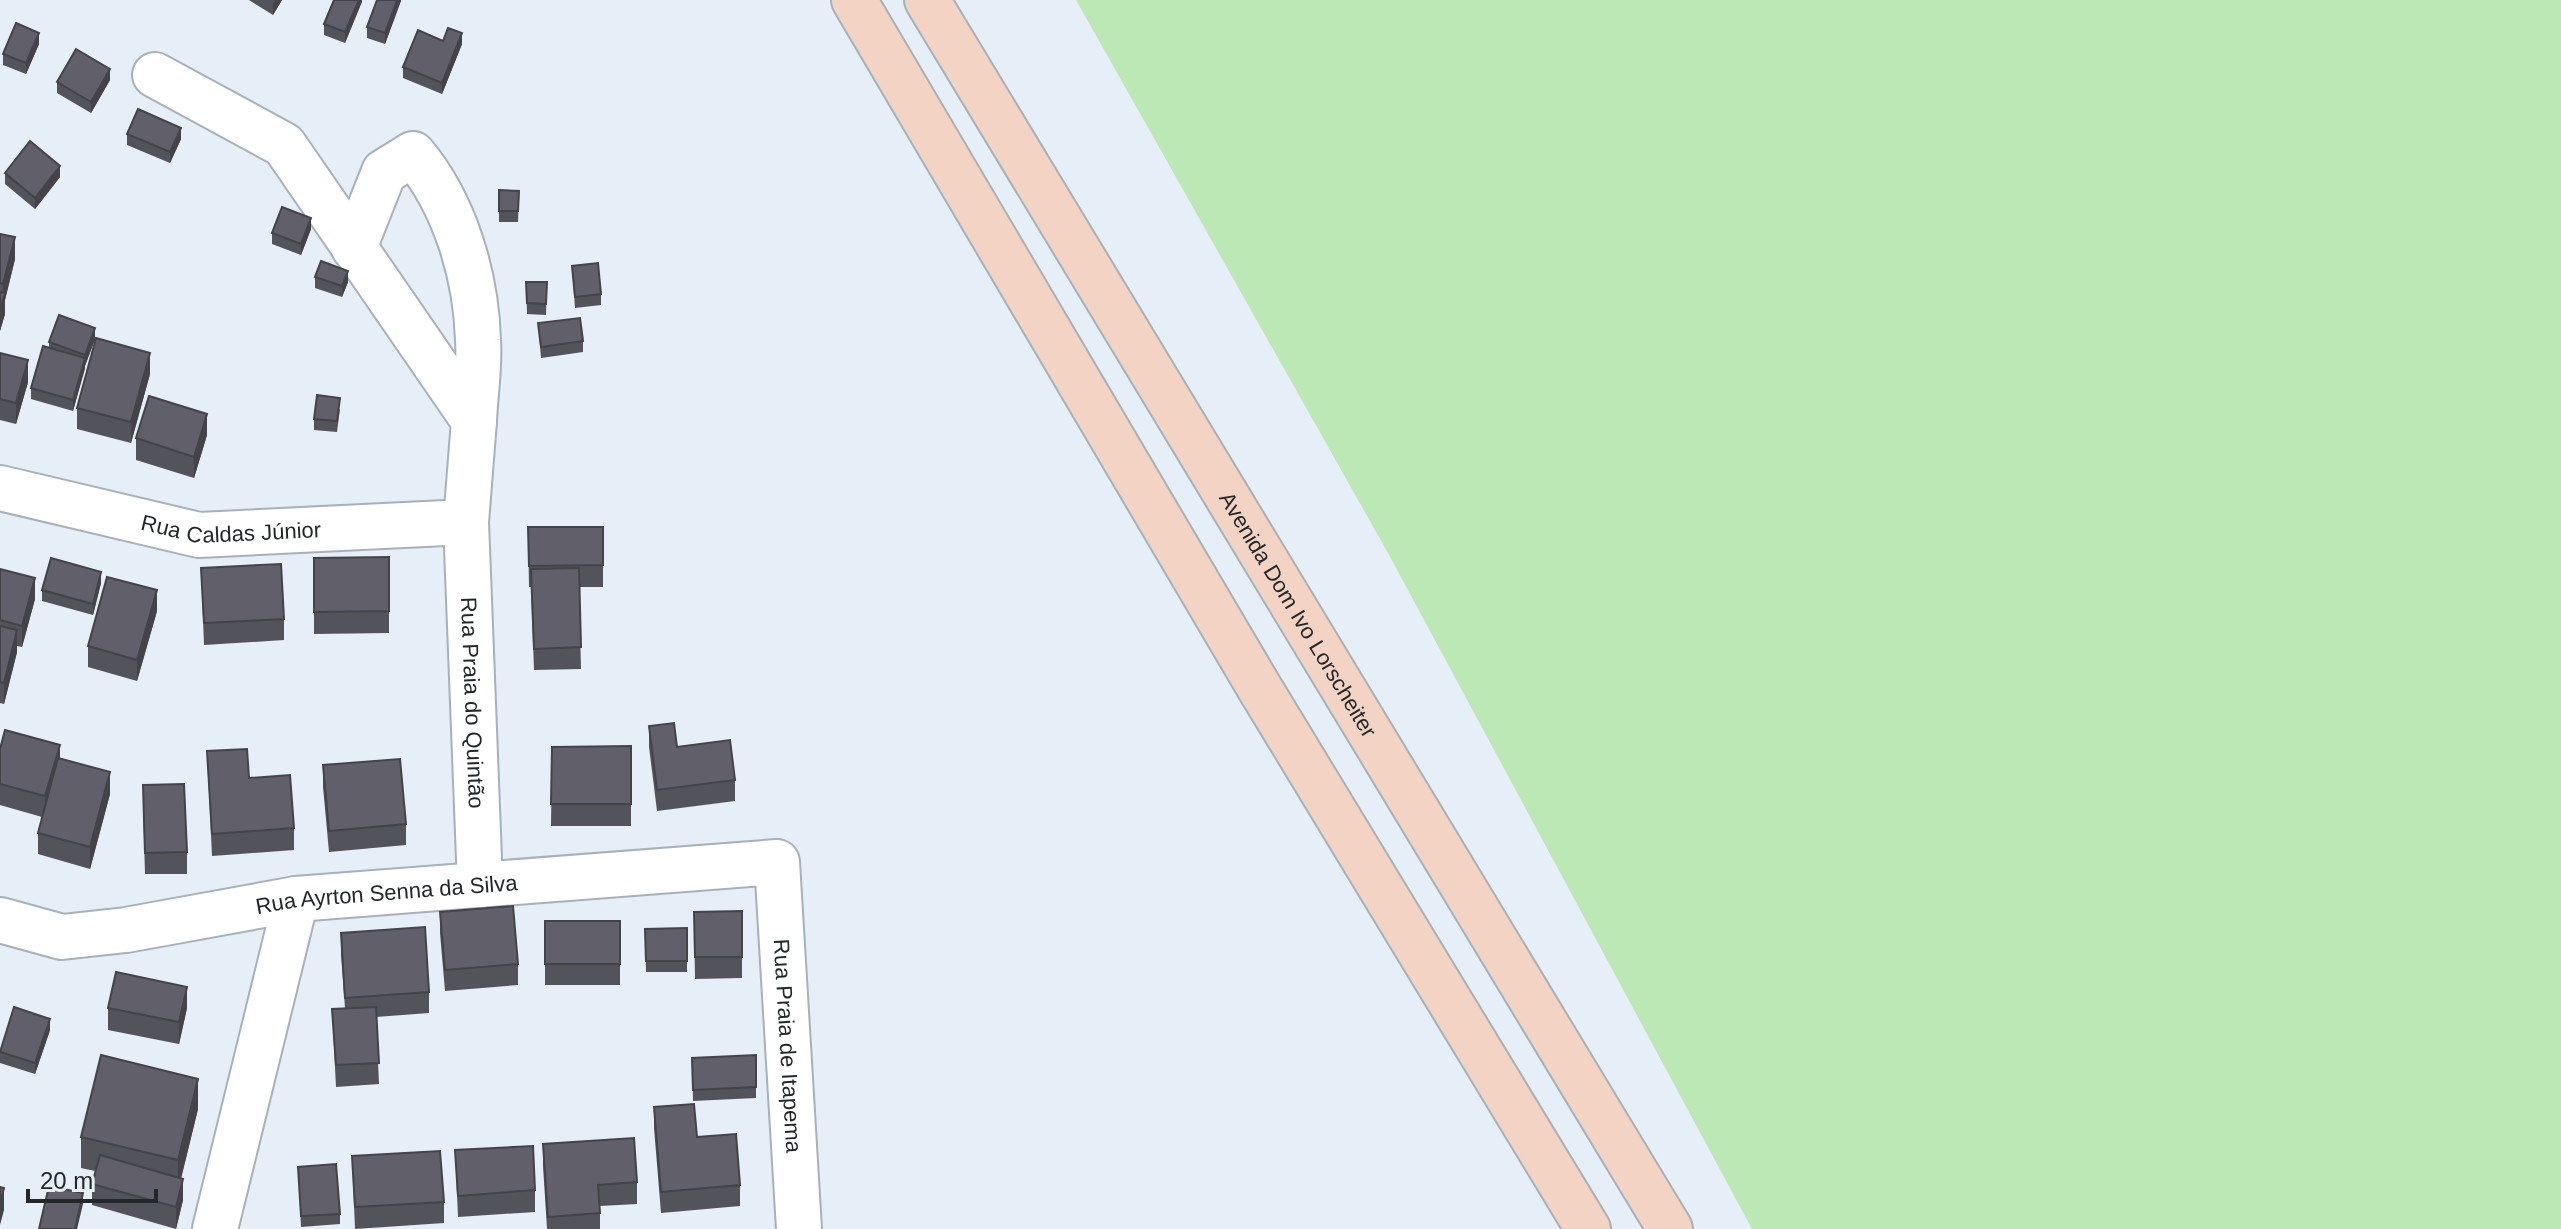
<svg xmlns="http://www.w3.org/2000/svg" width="2561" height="1229" font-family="Helvetica,sans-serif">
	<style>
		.green { fill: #bce8b5 }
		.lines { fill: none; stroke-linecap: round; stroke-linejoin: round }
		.street-casing { stroke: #a8b0b8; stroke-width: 48 }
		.secondary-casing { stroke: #a8b0b8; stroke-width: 48 }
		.street { stroke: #fff; stroke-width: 44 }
		.secondary { stroke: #f2d3c4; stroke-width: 44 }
		.wall { fill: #53535b }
		.shaded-wall { fill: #44434a }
		.building { fill: #61606a; stroke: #44434a; stroke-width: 2 }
		.labels { text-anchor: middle; stroke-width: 8; stroke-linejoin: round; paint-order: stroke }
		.street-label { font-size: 22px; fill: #24272a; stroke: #e6eef7 }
	</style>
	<rect width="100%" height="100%" fill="#e6eef7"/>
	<!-- green -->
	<polygon class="green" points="1076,0 2561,0 2561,1229 1752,1229 1388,553"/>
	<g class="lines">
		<!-- street casing -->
		<g class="street-casing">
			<g id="street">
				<path id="s1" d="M155,75L284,145L474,421L466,522L480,885"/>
				<path d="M354,248L384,172L413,154C455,204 476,275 478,340C480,366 475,394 474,421"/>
				<path id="s2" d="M0,488L199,535L466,522"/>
				<path id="s3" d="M0,920L62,937L126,930L296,899L777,862L799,1229"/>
				<polyline points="215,1229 296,899"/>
			</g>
		</g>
		<!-- secondary casing -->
		<g class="secondary-casing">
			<g id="secondary">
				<polyline points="854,0 1259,687 1588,1229"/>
				<path id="s4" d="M927,0L1670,1229"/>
			</g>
		</g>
		<!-- street -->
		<use href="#street" class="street"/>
		<!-- secondary -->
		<use href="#secondary" class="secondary"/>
	</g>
	<!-- wall -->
	<g class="wall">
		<polygon points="249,0 282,0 273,15"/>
		<polygon points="362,0 345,43 324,35 324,24"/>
		<polygon points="401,0 385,44 367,38 367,27"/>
		<polygon points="443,41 462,44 442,94 403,78 403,67"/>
		<polygon points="39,44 26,74 3,65 3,54"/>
		<polygon points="110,80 91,113 57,93 57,82"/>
		<polygon points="127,134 181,139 170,163 127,145"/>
		<polygon points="5,173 60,177 35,209 5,184"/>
		<polygon points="499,190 519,191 518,222 499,222"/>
		<polygon points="311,229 301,255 272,244 272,233"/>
		<polygon points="0,234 15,259 5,300 5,314 0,331"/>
		<polygon points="572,266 601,294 601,305 575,308"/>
		<polygon points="315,277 348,282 342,297 315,288"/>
		<polygon points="526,282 547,282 546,315 527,314"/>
		<polygon points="538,323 583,341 583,352 541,358"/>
		<polygon points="95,339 85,366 73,411 31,399 31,388 49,348 49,342"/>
		<polygon points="0,353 28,382 16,424 0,420"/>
		<polygon points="150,374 131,443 77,429 77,408"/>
		<polygon points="340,409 337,432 314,430 314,419"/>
		<polygon points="207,435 194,478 136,460 136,438"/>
		<polygon points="528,527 603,527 603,587 579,587 581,669 534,670 531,587 529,587"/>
		<polygon points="389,557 389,633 314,634 314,558"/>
		<polygon points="201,568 284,619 284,640 204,645"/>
		<polygon points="0,569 35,599 22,647 17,646 17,652 4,704 0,703"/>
		<polygon points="101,583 93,615 42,601 42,590"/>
		<polygon points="157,611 137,681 88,667 88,646"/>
		<polygon points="649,726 677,747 735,780 735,801 657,811 649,747"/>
		<polygon points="631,746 631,826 551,826 552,747"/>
		<polygon points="0,749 60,759 110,794 90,869 38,854 38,833 42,817 0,805"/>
		<polygon points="207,751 249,778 294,828 294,850 212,856"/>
		<polygon points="323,765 406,824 406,845 329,852 323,787"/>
		<polygon points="143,806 187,852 187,874 145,874"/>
		<polygon points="742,911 742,978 695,979 694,912"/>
		<polygon points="440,912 518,964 518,985 445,991 440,933"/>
		<rect x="545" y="921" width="75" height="64"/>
		<polygon points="687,928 687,972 646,972 645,929"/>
		<polygon points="341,933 429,992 429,1013 376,1017 379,1084 336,1087 332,1009 345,1008 341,954"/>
		<polygon points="108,1008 187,1008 179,1044 108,1030"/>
		<polygon points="50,1030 35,1074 0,1063 0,1051"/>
		<polygon points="756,1055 756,1098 693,1101 692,1058"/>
		<polygon points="654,1107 697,1137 740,1185 740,1206 661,1213 654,1128"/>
		<polygon points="198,1109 181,1178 183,1200 176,1229 92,1205 92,1184 95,1171 81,1168 81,1137"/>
		<polygon points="543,1144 637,1182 637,1204 600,1206 600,1229 547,1229 543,1166"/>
		<polygon points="455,1150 535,1190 535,1212 458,1217"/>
		<polygon points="352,1156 444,1202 444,1223 355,1229"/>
		<polygon points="298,1167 340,1214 340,1224 301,1227"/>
	</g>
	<!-- shaded-wall -->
	<g class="shaded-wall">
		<polygon points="276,0 282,0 273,15 273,4"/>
		<polygon points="359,0 362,0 362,2 345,43 345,32"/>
		<polygon points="397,0 401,0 401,1 385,44 385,33"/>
		<polygon points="39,33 39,44 26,74 26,63"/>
		<polygon points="462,33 462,44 442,94 442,83"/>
		<polygon points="110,69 110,80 91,113 91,102"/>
		<polygon points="181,128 181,139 170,163 170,152"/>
		<polygon points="60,166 60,177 35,209 35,198"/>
		<polygon points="311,218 311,229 301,255 301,244"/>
		<polygon points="15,237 15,259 5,300 5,314 0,331 0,310 3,298 3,284"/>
		<polygon points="348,271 348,282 342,297 342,286"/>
		<polygon points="95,328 95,339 85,366 85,355"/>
		<polygon points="150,353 150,374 131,443 131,422"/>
		<polygon points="85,358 85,369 73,411 73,400"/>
		<polygon points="28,360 28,382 16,424 16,403"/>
		<polygon points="207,414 207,435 194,478 194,457"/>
		<polygon points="101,572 101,583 93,615 93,604"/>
		<polygon points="35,578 35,599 22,647 22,626"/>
		<polygon points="157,590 157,611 137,681 137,660"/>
		<polygon points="17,630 17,652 4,704 4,683"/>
		<polygon points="60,745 60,766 45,818 45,796"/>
		<polygon points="110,772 110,794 90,869 90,847"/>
		<polygon points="187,987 187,1008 179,1044 179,1022"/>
		<polygon points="50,1019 50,1030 35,1074 35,1063"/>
		<polygon points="198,1079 198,1109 178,1191 178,1160"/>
		<polygon points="183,1179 183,1200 176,1229 176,1207"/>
		<polygon points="4,1188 4,1210 0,1225 0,1203"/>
		<polygon points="83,1193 83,1204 77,1229 75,1229"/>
	</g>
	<!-- building -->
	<g class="building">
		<polygon points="334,0 359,0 345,32 324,24"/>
		<polygon points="377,0 397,0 385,33 367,27"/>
		<polygon points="16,23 39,33 26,63 3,54"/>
		<polygon points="448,28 462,33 442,83 403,67 418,30 443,41"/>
		<polygon points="76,49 110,69 91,102 57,82"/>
		<polygon points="138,109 181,128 170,152 127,134"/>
		<polygon points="30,141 60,166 35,198 5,173"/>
		<polygon points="499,190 519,191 518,211 499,211"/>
		<polygon points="282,207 311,218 301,244 272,233"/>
		<polygon points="0,234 15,237 3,284 0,283"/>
		<polygon points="321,261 348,271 342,286 315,277"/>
		<polygon points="598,263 601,294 575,297 572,266"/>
		<polygon points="526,282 547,282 546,304 527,303"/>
		<polygon points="0,292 5,293 0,310"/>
		<polygon points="59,315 95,328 85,355 49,342"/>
		<polygon points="580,318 583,341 541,347 538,323"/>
		<polygon points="96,338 150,353 131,422 77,408"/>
		<polygon points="43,346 85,358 73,400 31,388"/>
		<polygon points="0,353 28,360 16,403 0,399"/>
		<polygon points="317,395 340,398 337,421 314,419"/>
		<polygon points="149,396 207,414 194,457 136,438"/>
		<polygon points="528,527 603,527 603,565 529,566"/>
		<polygon points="389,557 389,611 314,612 314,558"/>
		<polygon points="51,558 101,572 93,604 42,590"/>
		<polygon points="281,564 284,619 204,623 201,568"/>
		<polygon points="579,568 581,647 534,649 531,569"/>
		<polygon points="0,569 35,578 22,626 0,620"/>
		<polygon points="107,577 157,590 137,660 88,646"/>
		<polygon points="0,626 17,630 4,683 0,682"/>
		<polygon points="674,723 677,747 730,740 735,780 657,790 649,726"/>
		<polygon points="5,730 60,745 45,796 0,784 0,749"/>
		<polygon points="631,746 631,804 551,804 552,747"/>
		<polygon points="247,749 249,778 290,775 294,828 212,834 207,751"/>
		<polygon points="58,758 110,772 90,847 38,833"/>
		<polygon points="400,759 406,824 329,831 323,765"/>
		<polygon points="184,784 187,852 145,853 143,785"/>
		<polygon points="513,906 518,964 445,970 440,912"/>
		<polygon points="742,911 742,957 695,957 694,912"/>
		<rect x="545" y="921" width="75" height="43"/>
		<polygon points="425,927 429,992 345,998 341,933"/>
		<polygon points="687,928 687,961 646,961 645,929"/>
		<polygon points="116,972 187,987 179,1022 108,1008"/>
		<polygon points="14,1007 50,1019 35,1063 0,1052"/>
		<polygon points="376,1007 379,1063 336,1065 332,1009"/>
		<polygon points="101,1055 198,1079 178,1160 81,1137"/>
		<polygon points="756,1055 756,1087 693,1090 692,1058"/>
		<polygon points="694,1104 697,1137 736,1134 740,1185 661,1192 654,1107"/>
		<polygon points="634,1138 637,1182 598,1185 600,1213 548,1217 543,1144"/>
		<polygon points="533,1146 535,1190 458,1196 455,1150"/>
		<polygon points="440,1151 444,1202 355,1207 352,1156"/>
		<polygon points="100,1155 183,1179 176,1207 92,1184"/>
		<polygon points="336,1164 340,1214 301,1216 298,1167"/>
		<polygon points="49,1186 83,1193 75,1229 39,1229"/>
		<polygon points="0,1187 4,1188 0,1203"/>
	</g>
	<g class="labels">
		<!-- street labels -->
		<g class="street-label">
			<text dy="8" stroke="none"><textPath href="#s2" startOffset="236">Rua Caldas Júnior</textPath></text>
			<text dy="8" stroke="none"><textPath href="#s4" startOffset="718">Avenida Dom Ivo Lorscheiter</textPath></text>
			<text dy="8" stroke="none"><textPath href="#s1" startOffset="764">Rua Praia do Quintão</textPath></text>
			<text dy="8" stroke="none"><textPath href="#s3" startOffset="392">Rua Ayrton Senna da Silva</textPath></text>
			<text dy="8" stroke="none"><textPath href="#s3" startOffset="968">Rua Praia de Itapema</textPath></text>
		</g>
	</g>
	<!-- scale -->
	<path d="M28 1189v12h128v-12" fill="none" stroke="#24272a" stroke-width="4"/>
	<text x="40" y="1189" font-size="24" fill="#24272a" stroke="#e6eef7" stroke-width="6" paint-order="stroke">20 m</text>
</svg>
